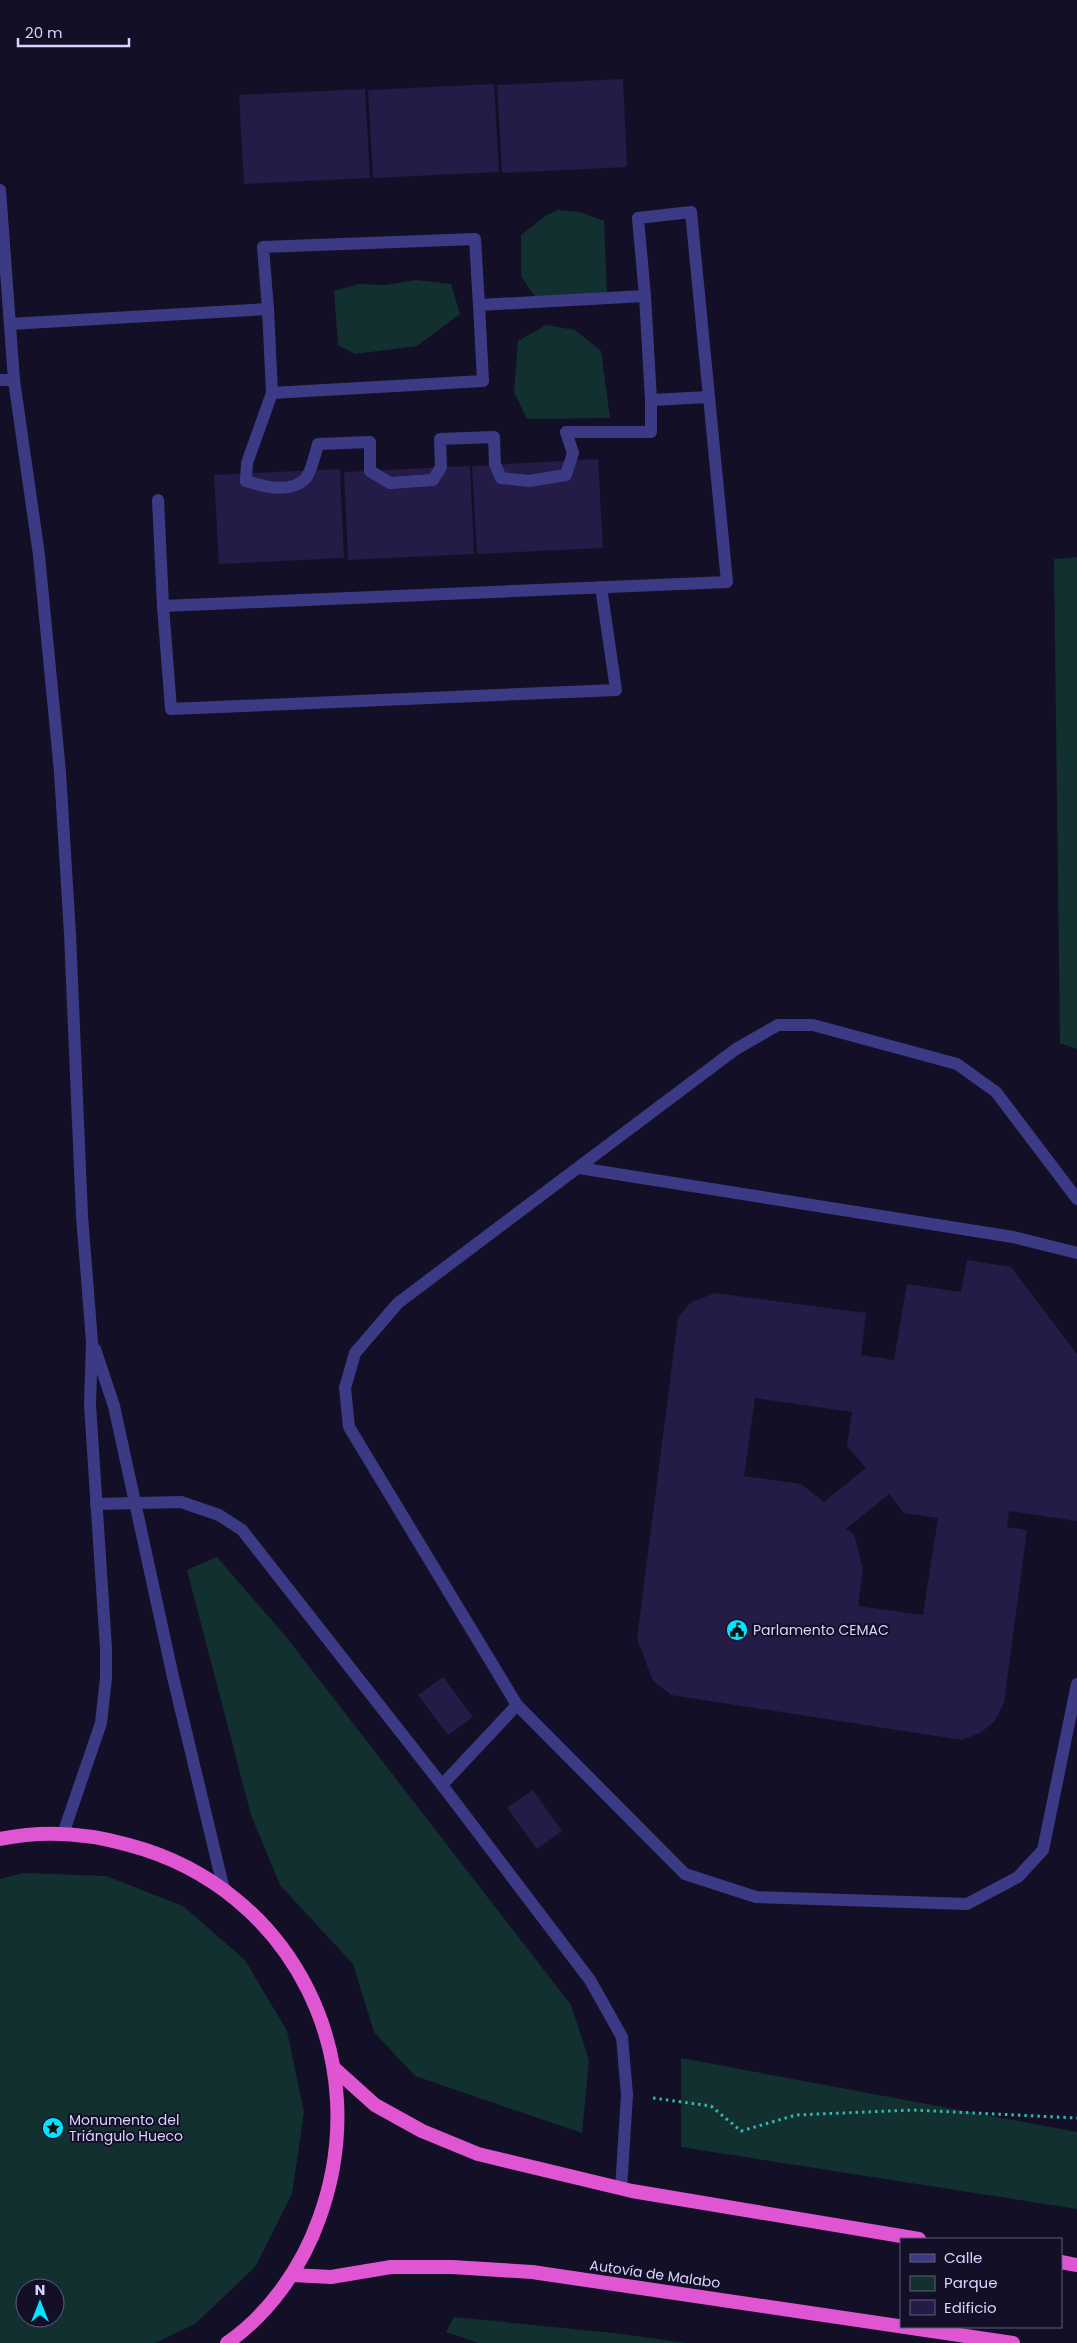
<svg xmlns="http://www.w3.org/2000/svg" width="1077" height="2343" font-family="Poppins,sans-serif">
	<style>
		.green { fill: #12302f; fill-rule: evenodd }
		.building { fill: #241b47; fill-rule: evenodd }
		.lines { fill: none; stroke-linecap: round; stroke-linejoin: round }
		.path { stroke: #2fb8b0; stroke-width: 3; stroke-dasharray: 2.5 4; stroke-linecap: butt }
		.service { stroke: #3d3a85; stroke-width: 12 }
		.minor { stroke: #3d3a85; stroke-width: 12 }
		.tertiary { stroke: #3d3a85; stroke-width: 12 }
		.trunk { stroke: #e055d1; stroke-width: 14 }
		.labels { text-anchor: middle; stroke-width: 4; stroke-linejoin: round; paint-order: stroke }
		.poi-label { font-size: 14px; fill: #d9d4ff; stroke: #130f26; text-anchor: start }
		.street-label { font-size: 14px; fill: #d9d4ff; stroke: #130f26 }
	</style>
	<rect width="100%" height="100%" fill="#130f26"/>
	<!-- green -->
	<g class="green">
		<polygon points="558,210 580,212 604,221 607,294 536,298 521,276 521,235 545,216"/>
		<polygon points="416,280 451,284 460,314 417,346 355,354 338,345 334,291 359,284 386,285"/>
		<polygon points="546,325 575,330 601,351 610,418 527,419 514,392 518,341"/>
		<polygon points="1077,557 1077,1049 1060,1043 1054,559"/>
		<polygon points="217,1557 287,1638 571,2005 589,2060 582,2133 415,2076 374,2032 353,1964 280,1885 251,1815 187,1570"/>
		<path d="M23,1873L106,1876L183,1906L245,1960L287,2031L304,2112L292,2194L255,2267L195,2324L155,2343H0V1879ZM25,2288H55V2318H25Z"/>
		<polygon points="681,2058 1077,2132 1077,2209 681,2147"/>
		<polygon points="454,2317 614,2333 686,2343 479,2343 446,2332"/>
	</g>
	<!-- building -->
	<g class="building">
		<polygon points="623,79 627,167 502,173 497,85"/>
		<polygon points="494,84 499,172 373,178 368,90"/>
		<polygon points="365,89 370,178 244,184 239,95"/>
		<polygon points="598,459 603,548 477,554 472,466"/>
		<polygon points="470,466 474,554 348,560 344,472"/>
		<polygon points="340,469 344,558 219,564 214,475"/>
		<path d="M967,1260L1011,1267L1077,1354V1521L1009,1511L1007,1527L1027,1530L1004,1703L994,1722L980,1733L962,1740L671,1695L653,1681L637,1639L678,1318L690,1303L715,1293L866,1313L861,1355L894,1360L907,1284L961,1292ZM755,1398L852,1412L847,1446L866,1468L824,1502L801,1484L744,1476ZM889,1494L904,1513L938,1518L923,1615L858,1606L863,1569L854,1534L846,1529Z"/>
		<polygon points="443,1677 473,1717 448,1735 418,1695"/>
		<polygon points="533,1790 562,1831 537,1849 507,1808"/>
	</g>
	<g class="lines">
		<!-- path -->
		<polyline class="path" points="653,2098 711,2106 741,2131 796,2115 913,2110 1077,2118"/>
		<!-- service -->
		<g class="service">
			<polyline points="0,380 14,380"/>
			<polyline points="579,1168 1013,1237 1077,1253"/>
			<polyline points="96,1504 181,1502 219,1515 242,1530 442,1785 590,1980 622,2037 627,2095 621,2189"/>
			<polyline points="517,1705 685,1874 756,1897 967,1904 1018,1877 1043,1850 1077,1684"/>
			<polyline points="442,1785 517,1705 349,1427 345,1388 355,1353 398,1303 736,1049 778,1025 813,1025 957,1064 996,1092 1077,1199"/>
		</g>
		<!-- minor -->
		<g class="minor">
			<polyline points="268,309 263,247 475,239 479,305"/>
			<polyline points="10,324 268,309 272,393 483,381 479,305 645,296 651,400 709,397"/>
			<path d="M272,393L247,463L246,481C265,487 291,494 306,478C312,470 315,454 318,444L370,442V471L390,483L433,480L441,467L440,439L494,437L495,464L501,478L529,481L566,475L573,453L566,432H651V400"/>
			<polyline points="158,500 163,606 727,582 691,212 638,218 645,296"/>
			<polyline points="163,606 171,709 616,690 601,587"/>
		</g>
		<!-- tertiary -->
		<g class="tertiary">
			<polyline points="0,190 14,380 39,555 60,772 70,934 82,1216 92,1342 90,1405 106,1648 106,1678 101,1723 63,1834"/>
			<polyline points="95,1349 114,1406 173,1677 224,1890"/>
		</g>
		<!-- trunk -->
		<g class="trunk">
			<path d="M0,1839C43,1830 87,1833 129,1845C294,1889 377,2061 319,2219C302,2267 269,2314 227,2343"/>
			<polyline points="335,2069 375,2105 422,2131 478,2154 632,2191 919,2239"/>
			<polyline points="1061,2262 1077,2265"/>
			<polyline points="292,2275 331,2277 391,2267 452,2267 532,2272 1013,2343"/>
		</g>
	</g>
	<!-- icons -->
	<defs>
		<g id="civic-disc" transform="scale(1.125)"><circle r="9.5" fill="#00e5ff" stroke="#130f26"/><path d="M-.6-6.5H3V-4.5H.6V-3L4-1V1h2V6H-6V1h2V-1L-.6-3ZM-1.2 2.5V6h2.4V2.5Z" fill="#111"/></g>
		<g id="sight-disc" transform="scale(1.125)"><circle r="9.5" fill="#00e5ff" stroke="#130f26"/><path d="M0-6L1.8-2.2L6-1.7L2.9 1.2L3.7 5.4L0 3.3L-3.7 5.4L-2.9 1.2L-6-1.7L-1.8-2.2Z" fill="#111"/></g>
	</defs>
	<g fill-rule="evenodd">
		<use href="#civic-disc" x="737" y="1630"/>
		<use href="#sight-disc" x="53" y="2128"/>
	</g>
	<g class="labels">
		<!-- poi labels -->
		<g class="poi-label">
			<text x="753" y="1635">Parlamento CEMAC</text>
			<text x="69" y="2125">Monumento del<tspan x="69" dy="16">Triángulo Hueco</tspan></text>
		</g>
		<!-- street labels -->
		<g class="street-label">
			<text transform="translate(655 2274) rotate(8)" y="5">Autovía de Malabo</text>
		</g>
	</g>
	<!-- legend -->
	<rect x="900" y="2238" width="162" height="90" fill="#130f26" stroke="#625e7d"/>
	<rect x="910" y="2254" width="25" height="8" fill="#3d3a85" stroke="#625e7d"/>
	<text x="944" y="2263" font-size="15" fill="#d9d4ff">Calle</text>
	<rect x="910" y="2276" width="25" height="15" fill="#12302f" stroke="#625e7d"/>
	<text x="944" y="2288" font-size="15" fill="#d9d4ff">Parque</text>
	<rect x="910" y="2300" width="25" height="15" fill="#241b47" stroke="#625e7d"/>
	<text x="944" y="2313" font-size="15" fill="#d9d4ff">Edificio</text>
	<!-- north arrow -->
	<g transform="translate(40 2303)"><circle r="24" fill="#130f26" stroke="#625e7d"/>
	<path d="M0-4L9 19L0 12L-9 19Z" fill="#00e5ff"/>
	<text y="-8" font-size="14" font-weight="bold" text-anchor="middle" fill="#d9d4ff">N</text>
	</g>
	<!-- scale -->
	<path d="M18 38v8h111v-8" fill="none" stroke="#d9d4ff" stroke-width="2.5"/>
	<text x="25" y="38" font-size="15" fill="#d9d4ff" stroke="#130f26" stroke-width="4" paint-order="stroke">20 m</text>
</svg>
